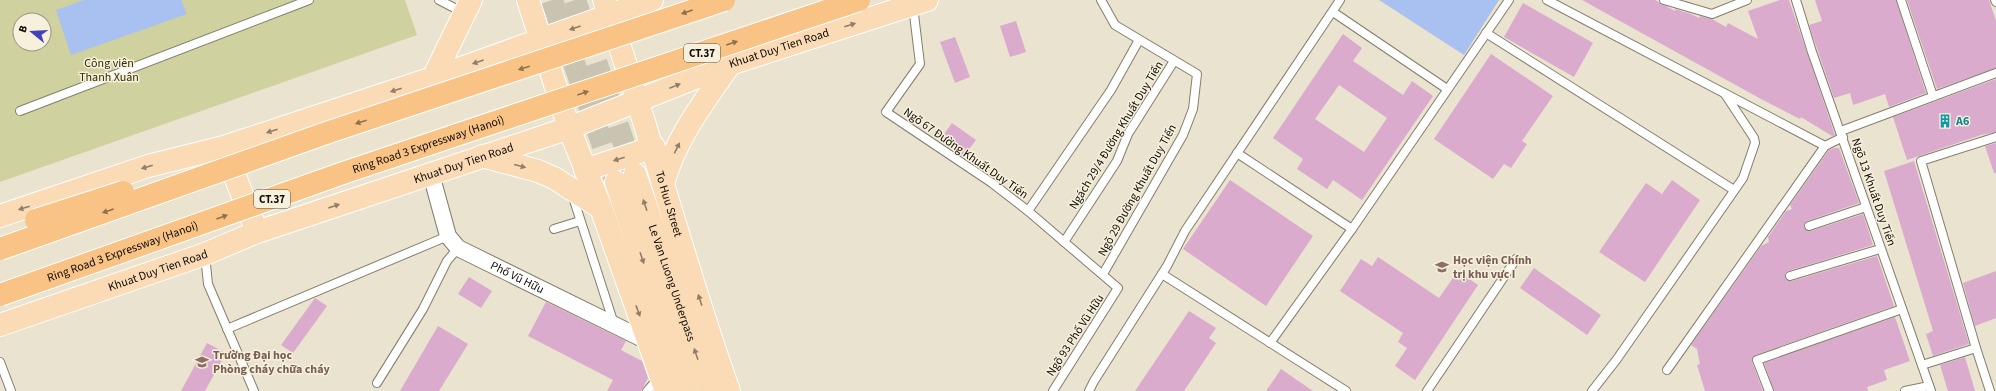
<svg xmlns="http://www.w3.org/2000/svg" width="1996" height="391" font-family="'Source Sans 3',sans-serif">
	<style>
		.green { fill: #cfd29f; fill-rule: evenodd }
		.water { fill: #a8c1f0 }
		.building { fill: #dbabce; fill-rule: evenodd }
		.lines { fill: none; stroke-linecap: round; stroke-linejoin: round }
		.primary-tunnel { stroke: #c9c3b2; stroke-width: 22; stroke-dasharray: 22 11; stroke-linecap: butt }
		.service-casing { stroke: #837d6c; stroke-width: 10 }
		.minor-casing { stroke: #837d6c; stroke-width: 18 }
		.primary-casing { stroke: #fff; stroke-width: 24 }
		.service { stroke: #fff; stroke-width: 8 }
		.minor { stroke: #fff; stroke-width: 16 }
		.primary { stroke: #fbdbb6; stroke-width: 22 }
		.motorway-bridge-casing { stroke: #fff; stroke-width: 24; stroke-linecap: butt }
		.motorway-bridge { stroke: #f9c385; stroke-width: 22 }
		.oneway { fill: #8f714c }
		.oneway2 { fill: #907e67 }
		.labels { text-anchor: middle; stroke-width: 3; stroke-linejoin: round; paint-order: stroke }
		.shield { fill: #f7f0dd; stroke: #545046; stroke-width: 1 }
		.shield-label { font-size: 11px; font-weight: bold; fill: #0e0c06 }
		.street-label { font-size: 12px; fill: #0e0c06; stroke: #f7f0dd }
		.park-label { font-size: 12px; fill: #2d2d01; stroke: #f7f0dd }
		.culture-label { font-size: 12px; font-weight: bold; fill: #0d838f; stroke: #f7f0dd; text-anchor: start }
		.education-label { font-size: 12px; font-weight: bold; fill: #785e54; stroke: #f7f0dd; text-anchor: start }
	</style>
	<rect width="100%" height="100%" fill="#eae3d0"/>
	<!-- green -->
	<path class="green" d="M0,0H405L417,35L0,182ZM20,20H44V44H20Z"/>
	<!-- water -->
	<g class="water">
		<polygon points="84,0 181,0 187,14 71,55 56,10"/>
		<polygon points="1379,0 1499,0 1464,55"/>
	</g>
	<!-- building -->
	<g class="building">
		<polygon points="1582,0 1655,0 1675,11 1675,9 1691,14 1699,18 1700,16 1712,19 1726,27 1728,23 1758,39 1748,11 1780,0 1789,0 1835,135 1832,136 1801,117 1800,119 1761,99"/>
		<polygon points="1815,0 1896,0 1926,93 1889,107 1885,94 1853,105 1850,93 1834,98 1809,25 1822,21"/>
		<polygon points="1907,0 1989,0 1996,21 1996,68 1937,89"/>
		<polygon points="1523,3 1593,43 1574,77 1504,37"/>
		<polygon points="1016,21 1026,52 1010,57 1000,26"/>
		<path d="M1343,34L1362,48L1353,61L1403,95L1412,81L1433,96L1362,200L1333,180L1327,189L1297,169L1303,159L1273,138ZM1339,85L1387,118L1364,152L1315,119Z"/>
		<polygon points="955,37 970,77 955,83 940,42"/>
		<polygon points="1491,54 1553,96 1522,141 1527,144 1511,168 1504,164 1493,179 1434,139"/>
		<polygon points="1996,79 1996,132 1981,135 1907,160 1893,117"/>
		<polygon points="952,123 976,140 963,157 940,140"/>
		<polygon points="1996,143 1996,173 1994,173 1985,146"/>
		<polygon points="1834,148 1839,148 1859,203 1807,221 1804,225 1804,228 1811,231 1863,214 1873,245 1788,271 1785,274 1785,278 1792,281 1877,256 1894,306 1755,355 1752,362 1763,391 1705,391 1697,365 1700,364 1697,349 1691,345 1761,246 1769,242 1768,237 1786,211 1792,209 1790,205 1829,150"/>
		<polygon points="1914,161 1969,344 1933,356 1926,334 1933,331 1884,171"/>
		<polygon points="1230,180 1313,236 1266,306 1183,249"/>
		<polygon points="1672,180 1700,200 1645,282 1599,252 1646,183 1662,194"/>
		<polygon points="1378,257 1439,298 1458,271 1478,285 1415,380 1395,366 1407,348 1398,342 1403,333 1340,291 1361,259 1372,266"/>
		<polygon points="1534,268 1601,315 1587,335 1520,288"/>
		<polygon points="1996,271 1996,318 1975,326 1963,283"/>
		<polygon points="469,277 492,291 481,308 458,294"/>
		<polygon points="315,298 327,306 293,353 281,345"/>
		<polygon points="546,302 626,341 621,350 642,361 648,378 641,391 607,391 613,380 528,336"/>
		<polygon points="1189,311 1216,328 1209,338 1216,343 1184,391 1135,391"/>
		<polygon points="1895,317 1910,361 1884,370 1887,380 1867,387 1868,391 1774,391 1764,363"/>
		<polygon points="438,326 468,344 439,391 400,391"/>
		<polygon points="207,343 226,353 205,391 181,391"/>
		<polygon points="1965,357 1975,391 1948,391 1940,365"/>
		<polygon points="1281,369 1313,391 1266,391"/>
	</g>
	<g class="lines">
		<!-- primary-tunnel -->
		<g class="primary-tunnel">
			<polyline points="552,0 615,180"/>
			<polyline points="575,0 634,173"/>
		</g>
		<!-- service casing -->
		<g class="service-casing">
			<g id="service">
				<polyline points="439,0 464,13"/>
				<polyline points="1101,0 1115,25 1197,74 1193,109 1183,135 1103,274"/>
				<polyline points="1547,0 1825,146"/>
				<polyline points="1664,0 1712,14 1747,0"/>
				<polyline points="1796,0 1812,52 1931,391"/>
				<polyline points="1901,0 1933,96"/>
				<polyline points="1995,0 1996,2"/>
				<polyline points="913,6 920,64 886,112 992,183 1028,211 1118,288 1053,391"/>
				<polyline points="1333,12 1447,89"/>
				<polyline points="1486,33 1734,190"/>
				<polyline points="20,111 309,0"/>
				<polyline points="1841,131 1996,73"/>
				<polyline points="1237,153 1352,229"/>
				<polyline points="572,194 614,324"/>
				<polyline points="1028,211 1111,90 1139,40"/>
				<polyline points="1809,226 1866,207"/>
				<polyline points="554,229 580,221"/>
				<polyline points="1064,242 1117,161 1128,134 1174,61"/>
				<polyline points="205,255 208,284 254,391"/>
				<polyline points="1162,274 1346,391"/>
				<polyline points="1790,276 1880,249"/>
				<polyline points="227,329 448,236"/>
				<polyline points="1270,343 1352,229 1509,0"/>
				<polyline points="1976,348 1921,161 1996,137"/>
				<polyline points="0,362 11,391"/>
				<polyline points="1922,365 1976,348 1990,391"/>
				<polyline points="1667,370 1825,146 1843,137"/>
				<polyline points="377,383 423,309 447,261 458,248"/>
				<polyline points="647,391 659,377"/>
				<polyline points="1089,391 1094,381 1167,266 1185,231 1340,0"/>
				<polyline points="1427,391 1516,259"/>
				<polyline points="1592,391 1617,359 1743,178 1755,143 1754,138 1725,94"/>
				<polyline points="1769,391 1757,360 1902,309"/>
				<polyline points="1905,391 1929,386"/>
			</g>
		</g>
		<!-- minor casing -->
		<g class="minor-casing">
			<g id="minor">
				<path id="s1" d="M431,174L448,236L458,248L649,342"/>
			</g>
		</g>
		<!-- primary casing -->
		<g class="primary-casing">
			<g id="primary">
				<polyline points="528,0 569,128 601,208 666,391"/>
				<path id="s2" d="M604,0C650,129 683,262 729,391"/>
				<polyline points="433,78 471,0"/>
				<polyline points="224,149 254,224"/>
				<polyline points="482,156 538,171 554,178 601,208"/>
				<polyline points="585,170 654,147"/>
				<path id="s3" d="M635,174L709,391"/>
				<polyline points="616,182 686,391"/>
				<path d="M663,184C675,139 704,102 730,64"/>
				<polyline points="0,216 148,166 224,147 433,78 652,0"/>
				<path id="s4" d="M0,325L205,254L257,232L569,128L730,64L927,0"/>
			</g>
		</g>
		<!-- service -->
		<use href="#service" class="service"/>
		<!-- minor -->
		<use href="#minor" class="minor"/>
		<!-- primary -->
		<use href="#primary" class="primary"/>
		<!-- motorway-bridge casing -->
		<g class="motorway-bridge-casing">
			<g id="motorway-bridge">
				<polyline points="36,220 123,192"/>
				<polyline points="0,249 329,132 724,0"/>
				<path id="s5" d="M0,295L343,173L859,0"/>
			</g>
		</g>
		<!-- motorway-bridge -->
		<use href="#motorway-bridge" class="motorway-bridge"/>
	</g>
	<!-- one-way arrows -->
	<defs><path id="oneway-solid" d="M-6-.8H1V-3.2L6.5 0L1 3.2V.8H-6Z"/></defs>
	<g class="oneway">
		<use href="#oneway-solid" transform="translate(687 12) rotate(161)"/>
		<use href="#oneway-solid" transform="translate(732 43) rotate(-19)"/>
		<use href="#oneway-solid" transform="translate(524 68) rotate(162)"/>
		<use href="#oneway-solid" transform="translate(583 93) rotate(-19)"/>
		<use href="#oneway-solid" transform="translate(361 122) rotate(162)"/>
		<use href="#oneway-solid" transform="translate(108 211) rotate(161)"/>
		<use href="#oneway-solid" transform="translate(222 217) rotate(-20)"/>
	</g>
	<g class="oneway2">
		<use href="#oneway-solid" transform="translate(850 25) rotate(-18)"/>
		<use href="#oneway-solid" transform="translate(575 28) rotate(161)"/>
		<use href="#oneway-solid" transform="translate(478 62) rotate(161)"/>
		<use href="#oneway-solid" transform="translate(675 86) rotate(-22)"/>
		<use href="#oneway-solid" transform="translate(396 90) rotate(162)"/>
		<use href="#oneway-solid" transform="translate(272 131) rotate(162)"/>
		<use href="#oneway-solid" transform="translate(677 148) rotate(-64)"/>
		<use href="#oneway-solid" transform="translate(619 159) rotate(162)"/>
		<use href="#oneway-solid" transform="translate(520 166) rotate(15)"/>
		<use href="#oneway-solid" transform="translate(147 167) rotate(164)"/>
		<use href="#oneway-solid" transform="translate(645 205) rotate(-109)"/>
		<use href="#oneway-solid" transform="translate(334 206) rotate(-19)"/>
		<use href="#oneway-solid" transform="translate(24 208) rotate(162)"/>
		<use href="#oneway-solid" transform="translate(642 258) rotate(71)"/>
		<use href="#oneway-solid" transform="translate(700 300) rotate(-108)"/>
		<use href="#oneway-solid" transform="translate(638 311) rotate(70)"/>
		<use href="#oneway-solid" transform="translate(696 354) rotate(-109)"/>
	</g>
	<!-- icons -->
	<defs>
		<g id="building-bare" transform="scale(1.08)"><path d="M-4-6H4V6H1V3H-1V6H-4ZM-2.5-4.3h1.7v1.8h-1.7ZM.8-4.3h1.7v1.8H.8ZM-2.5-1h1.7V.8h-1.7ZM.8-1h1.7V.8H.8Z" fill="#0f9aa8" stroke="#f7f0dd" stroke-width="2.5" paint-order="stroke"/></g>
		<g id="university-bare" transform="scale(1.08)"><path d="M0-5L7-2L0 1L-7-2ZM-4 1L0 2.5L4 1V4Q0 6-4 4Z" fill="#8d6e63" stroke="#f7f0dd" stroke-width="2.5" paint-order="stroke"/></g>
	</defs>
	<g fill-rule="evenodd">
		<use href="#building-bare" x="1945" y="121"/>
		<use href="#university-bare" x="1442" y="267"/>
		<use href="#university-bare" x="202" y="362"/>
	</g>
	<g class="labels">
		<!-- shield labels -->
		<g class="shield">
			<rect x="684" y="44" width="36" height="18" rx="3"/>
			<rect x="254" y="190" width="36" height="18" rx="3"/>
		</g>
		<g class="shield-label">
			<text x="702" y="57">CT.37</text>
			<text x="272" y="203">CT.37</text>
		</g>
		<!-- street labels -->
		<g class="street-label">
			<text dy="4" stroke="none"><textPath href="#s4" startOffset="827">Khuat Duy Tien Road</textPath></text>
			<text transform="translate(1116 135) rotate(-59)" y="4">Ngách 29/4 Đường Khuất Duy Tiến</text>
			<text dy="4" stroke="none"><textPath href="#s5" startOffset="454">Ring Road 3 Expressway (Hanoi)</textPath></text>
			<text transform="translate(966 153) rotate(35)" y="4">Ngõ 67 Đường Khuất Duy Tiến</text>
			<text dy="4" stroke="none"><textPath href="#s4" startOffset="491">Khuat Duy Tien Road</textPath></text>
			<text transform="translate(1137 190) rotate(-61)" y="4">Ngõ 29 Đường Khuất Duy Tiến</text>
			<text transform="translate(1874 192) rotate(71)" y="4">Ngõ 13 Khuất Duy Tiến</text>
			<text dy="4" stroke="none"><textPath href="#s2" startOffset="214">To Huu Street</textPath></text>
			<text dy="4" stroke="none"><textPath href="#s5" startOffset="130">Ring Road 3 Expressway (Hanoi)</textPath></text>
			<text dy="4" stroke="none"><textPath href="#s4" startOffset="167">Khuat Duy Tien Road</textPath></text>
			<text dy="4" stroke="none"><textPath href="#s1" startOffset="146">Phố Vũ Hữu</textPath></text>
			<text dy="4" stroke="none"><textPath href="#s3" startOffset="115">Le Van Luong Underpass</textPath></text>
			<text transform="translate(1075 335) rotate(-57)" y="4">Ngõ 93 Phố Vũ Hữu</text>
		</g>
		<!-- park labels -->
		<g class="park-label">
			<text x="109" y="67">Công viên<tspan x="109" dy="14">Thanh Xuân</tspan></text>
		</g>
		<!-- culture labels -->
		<g class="culture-label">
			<text x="1956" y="125">A6</text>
		</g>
		<!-- education labels -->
		<g class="education-label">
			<text x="1453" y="264">Học viện Chính<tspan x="1453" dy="14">trị khu vực I</tspan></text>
			<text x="213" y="359">Trường Đại học<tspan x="213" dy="14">Phòng cháy chữa cháy</tspan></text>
		</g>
	</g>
	<!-- north arrow -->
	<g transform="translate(32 32) rotate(288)"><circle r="19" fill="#f7f0dd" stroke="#9a9587"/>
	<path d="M0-3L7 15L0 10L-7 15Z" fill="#4044b8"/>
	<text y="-6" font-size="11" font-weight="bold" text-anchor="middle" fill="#0e0c06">B</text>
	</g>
</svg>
